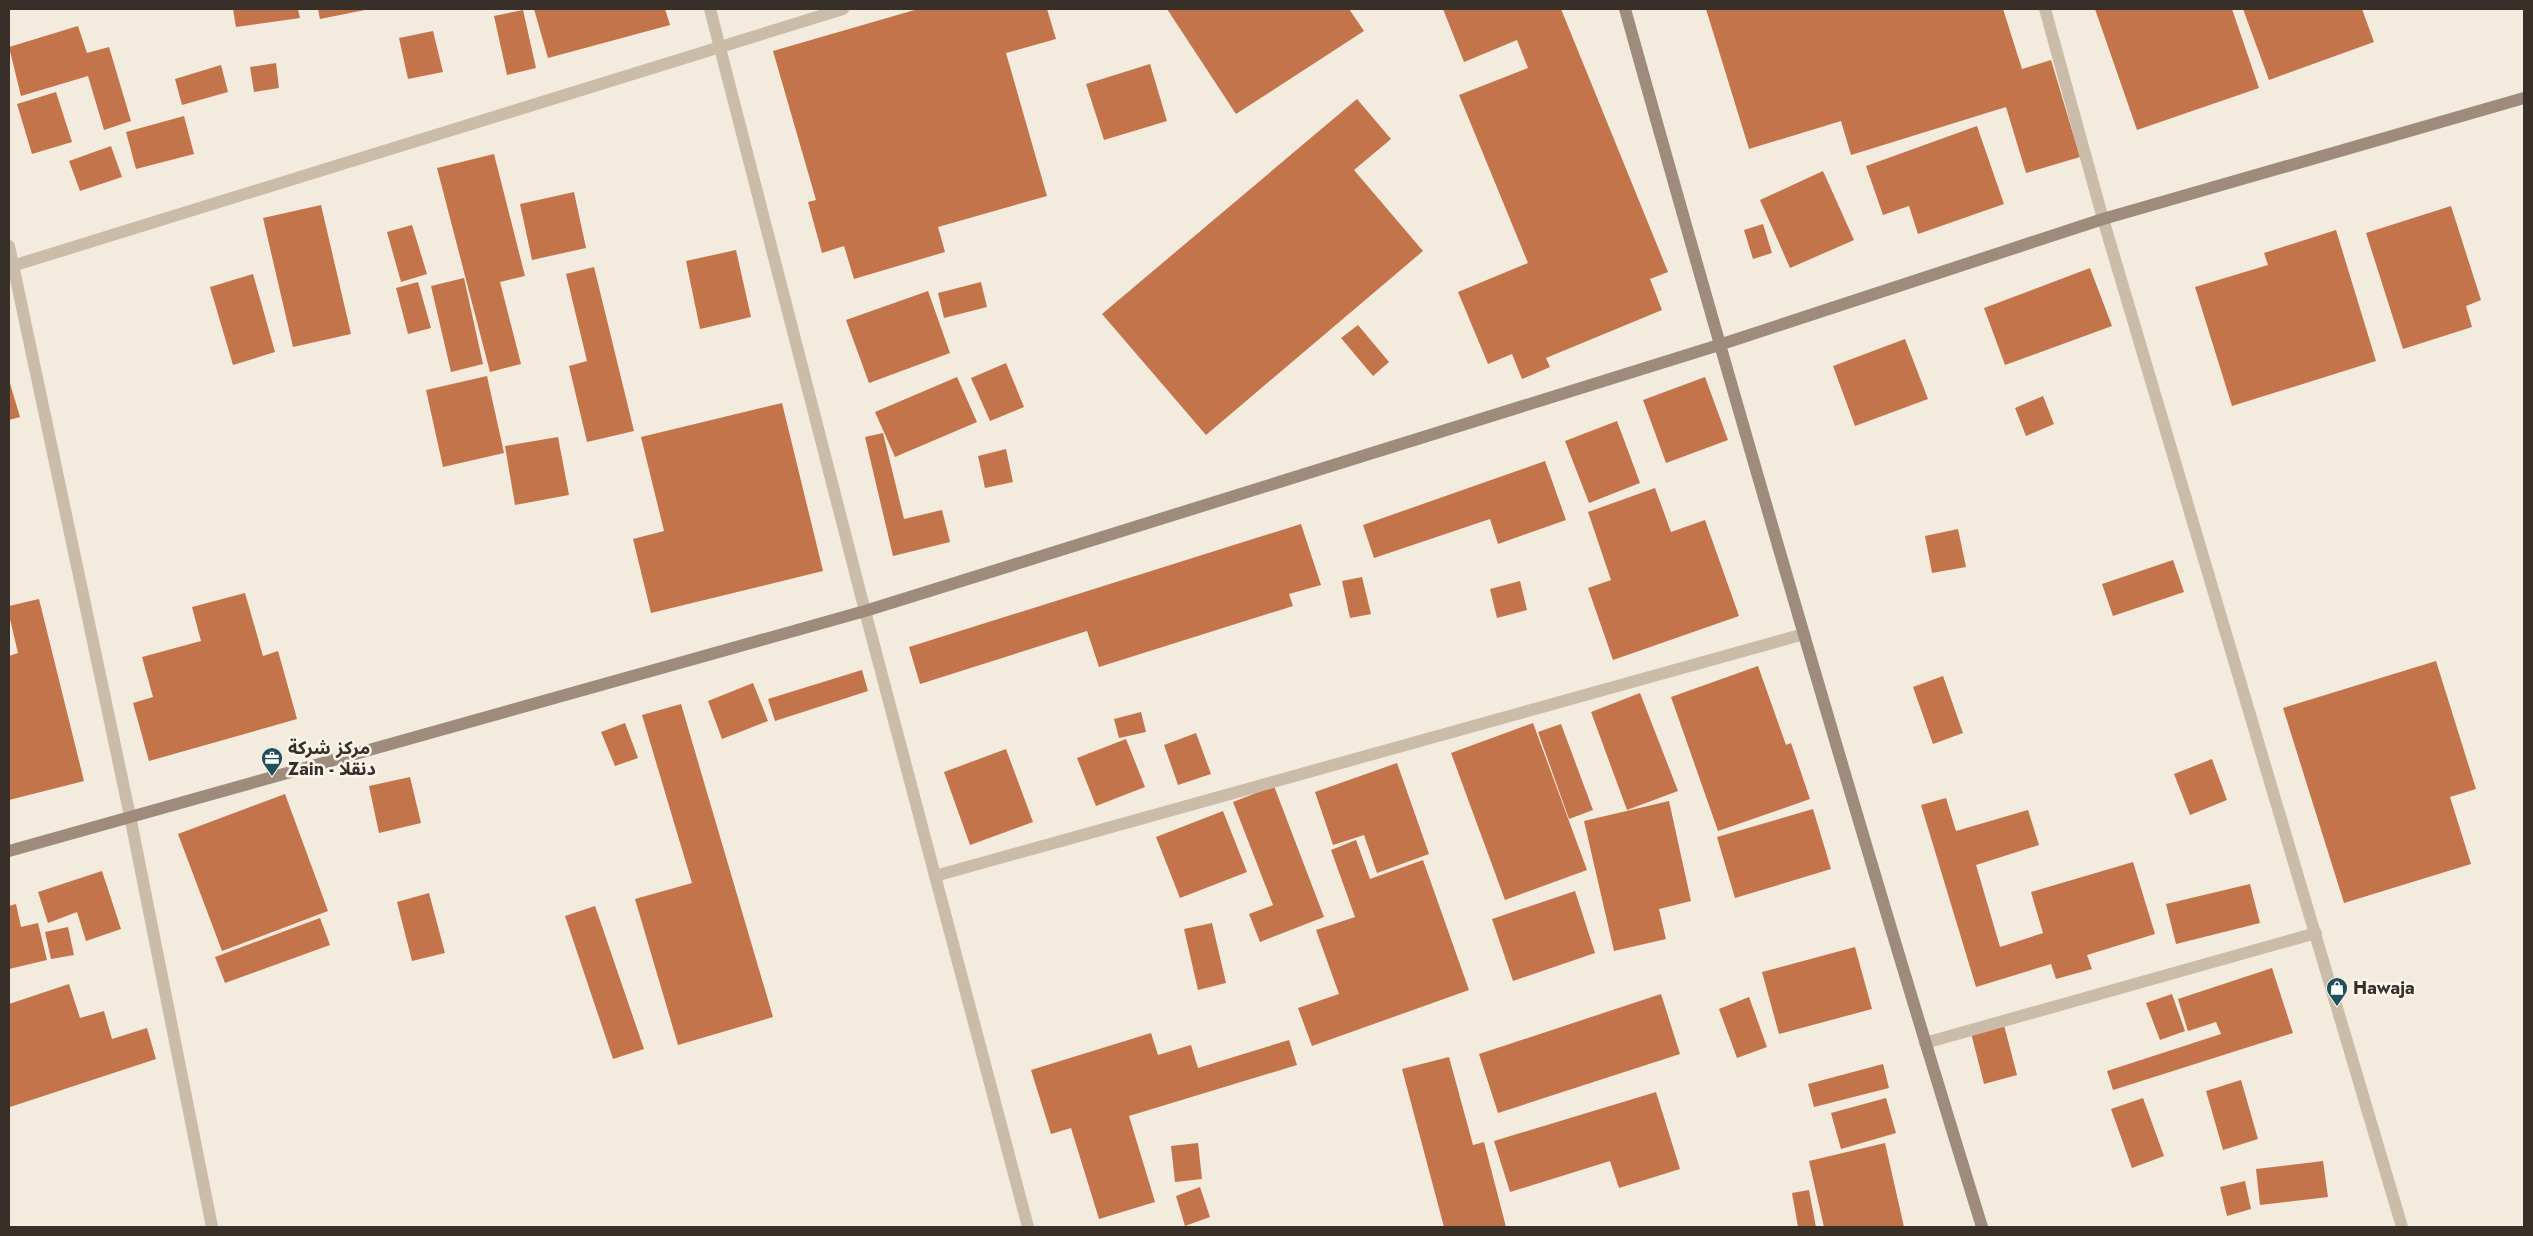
<svg xmlns="http://www.w3.org/2000/svg" width="2533" height="1236" font-family="Jost,'Noto Sans Arabic',sans-serif">
	<style>
		.building { fill: #c4744a }
		.lines { fill: none; stroke-linecap: round; stroke-linejoin: round }
		.street { stroke: #cbbcaa; stroke-width: 12 }
		.secondary { stroke: #9e8b7b; stroke-width: 12 }
		.labels { text-anchor: middle; stroke-width: 5; stroke-linejoin: round; paint-order: stroke }
		.poi-label { font-size: 18px; font-weight: bold; fill: #382f29; stroke: #faf4eb; text-anchor: start }
	</style>
	<rect width="100%" height="100%" fill="#f2ebde"/>
	<!-- building -->
	<g class="building">
		<polygon points="233,9 298,9 300,18 236,27"/>
		<polygon points="318,9 365,9 365,10 320,19"/>
		<polygon points="534,9 665,9 670,25 548,58"/>
		<polygon points="918,9 1047,9 1056,39 1006,53 1047,196 938,227 945,252 854,279 844,246 822,253 808,202 816,200 773,51"/>
		<polygon points="1167,9 1349,9 1364,31 1236,114"/>
		<polygon points="1443,9 1561,9 1668,272 1650,279 1662,310 1546,358 1550,367 1522,379 1512,354 1488,364 1458,292 1528,263 1459,95 1528,68 1517,40 1464,62"/>
		<polygon points="1706,9 2003,9 2022,69 2051,60 2080,157 2026,173 2006,107 1851,155 1841,121 1749,149"/>
		<polygon points="2095,9 2232,9 2259,88 2137,130"/>
		<polygon points="2243,9 2362,9 2374,42 2269,80"/>
		<polygon points="523,10 536,68 507,75 494,16"/>
		<polygon points="78,26 87,53 109,47 131,121 104,130 88,76 21,96 9,47"/>
		<polygon points="433,31 443,72 408,79 399,38"/>
		<polygon points="276,63 279,88 254,92 250,67"/>
		<polygon points="1150,64 1167,121 1104,140 1086,84"/>
		<polygon points="221,65 228,92 182,105 175,79"/>
		<polygon points="56,92 72,142 32,154 17,104"/>
		<polygon points="1357,99 1391,139 1354,170 1423,251 1206,435 1102,314"/>
		<polygon points="184,116 194,154 136,169 126,132"/>
		<polygon points="1977,126 2004,204 1918,234 1909,206 1883,215 1866,166"/>
		<polygon points="111,146 122,177 80,191 69,161"/>
		<polygon points="494,154 525,276 500,282 521,364 490,372 437,168"/>
		<polygon points="1823,171 1854,240 1790,268 1760,200"/>
		<polygon points="574,192 586,248 532,260 520,204"/>
		<polygon points="321,205 351,334 293,347 263,218"/>
		<polygon points="2451,206 2481,300 2466,306 2472,327 2403,349 2366,233"/>
		<polygon points="1763,224 1772,253 1753,259 1744,230"/>
		<polygon points="412,225 427,274 401,282 387,232"/>
		<polygon points="2336,230 2376,361 2232,406 2195,287 2268,265 2264,253"/>
		<polygon points="736,250 751,317 700,329 686,261"/>
		<polygon points="594,267 634,431 587,442 569,366 587,361 566,274"/>
		<polygon points="2090,268 2112,326 2005,365 1984,308"/>
		<polygon points="253,274 275,352 233,365 210,287"/>
		<polygon points="464,278 483,364 451,372 431,286"/>
		<polygon points="418,282 431,328 408,334 396,288"/>
		<polygon points="981,282 987,307 944,318 938,293"/>
		<polygon points="928,291 950,353 869,383 846,320"/>
		<polygon points="1358,325 1389,362 1373,376 1341,338"/>
		<polygon points="1905,339 1928,399 1855,426 1833,366"/>
		<polygon points="1006,363 1024,407 990,421 971,378"/>
		<polygon points="487,376 504,453 443,467 426,390"/>
		<polygon points="957,377 977,422 895,457 875,412"/>
		<polygon points="1705,377 1728,440 1666,463 1643,400"/>
		<polygon points="9,380 20,417 9,420"/>
		<polygon points="2043,396 2054,424 2026,436 2015,408"/>
		<polygon points="782,403 823,571 651,613 633,539 664,531 641,437"/>
		<polygon points="1617,421 1640,483 1589,503 1565,441"/>
		<polygon points="883,433 904,519 942,510 950,542 893,556 865,437"/>
		<polygon points="558,437 569,495 515,505 505,446"/>
		<polygon points="1006,449 1013,482 985,488 978,456"/>
		<polygon points="1545,461 1566,520 1498,544 1490,519 1374,558 1363,525"/>
		<polygon points="1655,488 1671,532 1705,520 1739,616 1613,660 1588,588 1611,580 1588,512"/>
		<polygon points="1301,524 1321,585 1289,594 1293,606 1099,667 1087,631 920,684 909,647"/>
		<polygon points="1958,529 1966,567 1932,573 1925,536"/>
		<polygon points="2173,560 2184,592 2113,616 2102,584"/>
		<polygon points="1362,577 1371,614 1350,618 1342,581"/>
		<polygon points="1520,581 1527,610 1497,618 1490,589"/>
		<polygon points="245,593 263,656 278,651 297,719 149,761 133,703 153,697 142,657 201,641 192,607"/>
		<polygon points="39,599 84,781 9,800 9,656 18,653 9,615 9,606"/>
		<polygon points="2436,661 2476,789 2450,797 2471,864 2344,903 2283,708"/>
		<polygon points="1758,666 1786,745 1791,743 1810,799 1718,831 1671,697"/>
		<polygon points="862,670 868,691 775,721 768,699"/>
		<polygon points="1943,676 1963,733 1933,744 1913,687"/>
		<polygon points="753,683 768,721 722,739 708,701"/>
		<polygon points="1640,693 1678,791 1627,810 1591,712"/>
		<polygon points="681,704 773,1017 678,1045 635,899 692,883 642,715"/>
		<polygon points="1141,712 1146,732 1119,738 1114,719"/>
		<polygon points="625,723 638,758 615,766 601,732"/>
		<polygon points="1533,723 1587,870 1505,900 1451,753"/>
		<polygon points="1561,724 1593,810 1569,819 1538,732"/>
		<polygon points="1196,733 1211,774 1178,785 1164,745"/>
		<polygon points="1126,739 1145,787 1096,806 1077,758"/>
		<polygon points="1006,749 1033,822 970,845 944,772"/>
		<polygon points="2212,759 2227,800 2190,815 2174,774"/>
		<polygon points="1397,763 1429,854 1377,873 1364,835 1333,845 1315,792"/>
		<polygon points="410,777 421,823 379,833 369,786"/>
		<polygon points="1274,786 1324,917 1260,942 1249,914 1273,905 1233,802"/>
		<polygon points="285,794 328,911 222,951 178,834"/>
		<polygon points="1946,798 1956,831 2028,810 2039,845 1976,865 2000,947 2043,933 2031,892 2133,862 2155,934 2087,955 2092,969 2056,979 2051,964 1976,987 1921,805"/>
		<polygon points="1669,801 1691,901 1659,909 1666,939 1614,951 1584,821"/>
		<polygon points="1813,809 1831,869 1735,898 1717,837"/>
		<polygon points="1223,811 1247,872 1180,898 1156,837"/>
		<polygon points="1356,840 1370,879 1423,860 1469,990 1312,1046 1298,1008 1339,994 1316,930 1355,917 1331,850"/>
		<polygon points="102,871 121,929 86,941 77,912 48,923 38,892"/>
		<polygon points="2250,884 2260,923 2176,944 2166,904"/>
		<polygon points="1575,891 1595,953 1513,981 1492,919"/>
		<polygon points="429,893 445,953 412,961 397,902"/>
		<polygon points="16,904 21,927 38,923 47,960 9,969 9,906"/>
		<polygon points="595,906 644,1049 613,1059 565,916"/>
		<polygon points="320,918 330,945 225,983 215,957"/>
		<polygon points="1212,923 1226,983 1198,990 1184,929"/>
		<polygon points="68,927 74,955 51,959 45,932"/>
		<polygon points="1855,947 1872,1009 1779,1034 1762,972"/>
		<polygon points="2272,968 2293,1033 2113,1090 2107,1071 2221,1034 2216,1022 2188,1031 2178,999"/>
		<polygon points="69,984 80,1018 104,1011 112,1039 147,1028 156,1059 10,1107 9,1004"/>
		<polygon points="1661,994 1680,1054 1498,1113 1479,1054"/>
		<polygon points="2172,994 2185,1031 2160,1040 2146,1003"/>
		<polygon points="1749,997 1767,1047 1737,1058 1719,1009"/>
		<polygon points="2004,1025 2017,1075 1984,1084 1971,1033"/>
		<polygon points="1151,1033 1158,1055 1191,1045 1198,1068 1289,1040 1297,1065 1129,1116 1155,1202 1099,1219 1071,1128 1051,1134 1031,1070"/>
		<polygon points="1449,1057 1473,1145 1484,1142 1506,1227 1444,1227 1402,1069"/>
		<polygon points="1883,1064 1889,1088 1814,1107 1808,1084"/>
		<polygon points="2241,1080 2258,1139 2223,1150 2206,1091"/>
		<polygon points="1656,1092 1680,1169 1619,1188 1610,1161 1510,1192 1494,1141"/>
		<polygon points="1886,1098 1896,1133 1841,1149 1831,1113"/>
		<polygon points="2143,1098 2164,1156 2132,1168 2111,1109"/>
		<polygon points="1198,1143 1202,1179 1175,1182 1171,1146"/>
		<polygon points="1885,1143 1904,1227 1824,1227 1809,1161"/>
		<polygon points="2323,1161 2328,1197 2260,1205 2256,1169"/>
		<polygon points="2245,1181 2251,1209 2227,1216 2220,1187"/>
		<polygon points="1200,1187 1210,1217 1185,1226 1176,1196"/>
		<polygon points="1809,1190 1816,1227 1798,1227 1792,1193"/>
	</g>
	<g class="lines">
		<!-- street -->
		<g class="street">
			<polyline points="710,9 865,611 1028,1227"/>
			<polyline points="2045,9 2103,219 2402,1227"/>
			<polyline points="9,246 130,816 212,1227"/>
			<polyline points="9,267 843,9"/>
			<polyline points="935,876 1804,634"/>
			<polyline points="1925,1043 2316,933"/>
		</g>
		<!-- secondary -->
		<g class="secondary">
			<path d="M1625,9C1739,416 1857,823 1982,1227"/>
			<polyline points="9,851 865,611 1719,345 2103,219 2524,98"/>
		</g>
	</g>
	<!-- icons -->
	<defs>
		<g id="office-pin" transform="scale(1.125)"><path d="M0 17L-7.5 6A9.5 9.5 0 1 1 7.5 6Z" fill="#1f5059" stroke="#faf4eb"/><path d="M-6-3h4V-5.5h4V-3h4V5H-6ZM-1-4.5V-3h2v-1.5ZM-6 0V1H6V0Z" fill="#fff"/></g>
		<g id="shop-pin" transform="scale(1.125)"><path d="M0 17L-7.5 6A9.5 9.5 0 1 1 7.5 6Z" fill="#1f5059" stroke="#faf4eb"/><path d="M-5-2.5h2.3a2.7 3.5 0 0 1 5.4 0H5L5.5 6h-11ZM-1.5-2.5h3a1.5 2.3 0 0 0-3 0Z" fill="#fff"/></g>
	</defs>
	<g fill-rule="evenodd">
		<use href="#office-pin" x="272" y="758"/>
		<use href="#shop-pin" x="2337" y="988"/>
	</g>
	<g class="labels">
		<!-- poi labels -->
		<g class="poi-label">
			<text x="288" y="754">مركز شركة<tspan x="288" dy="21">Zain - دنقلا</tspan></text>
			<text x="2353" y="994">Hawaja</text>
		</g>
	</g>
	<!-- border -->
	<rect width="2533" height="1236" fill="none" stroke="#382f29" stroke-width="20"/>
</svg>
